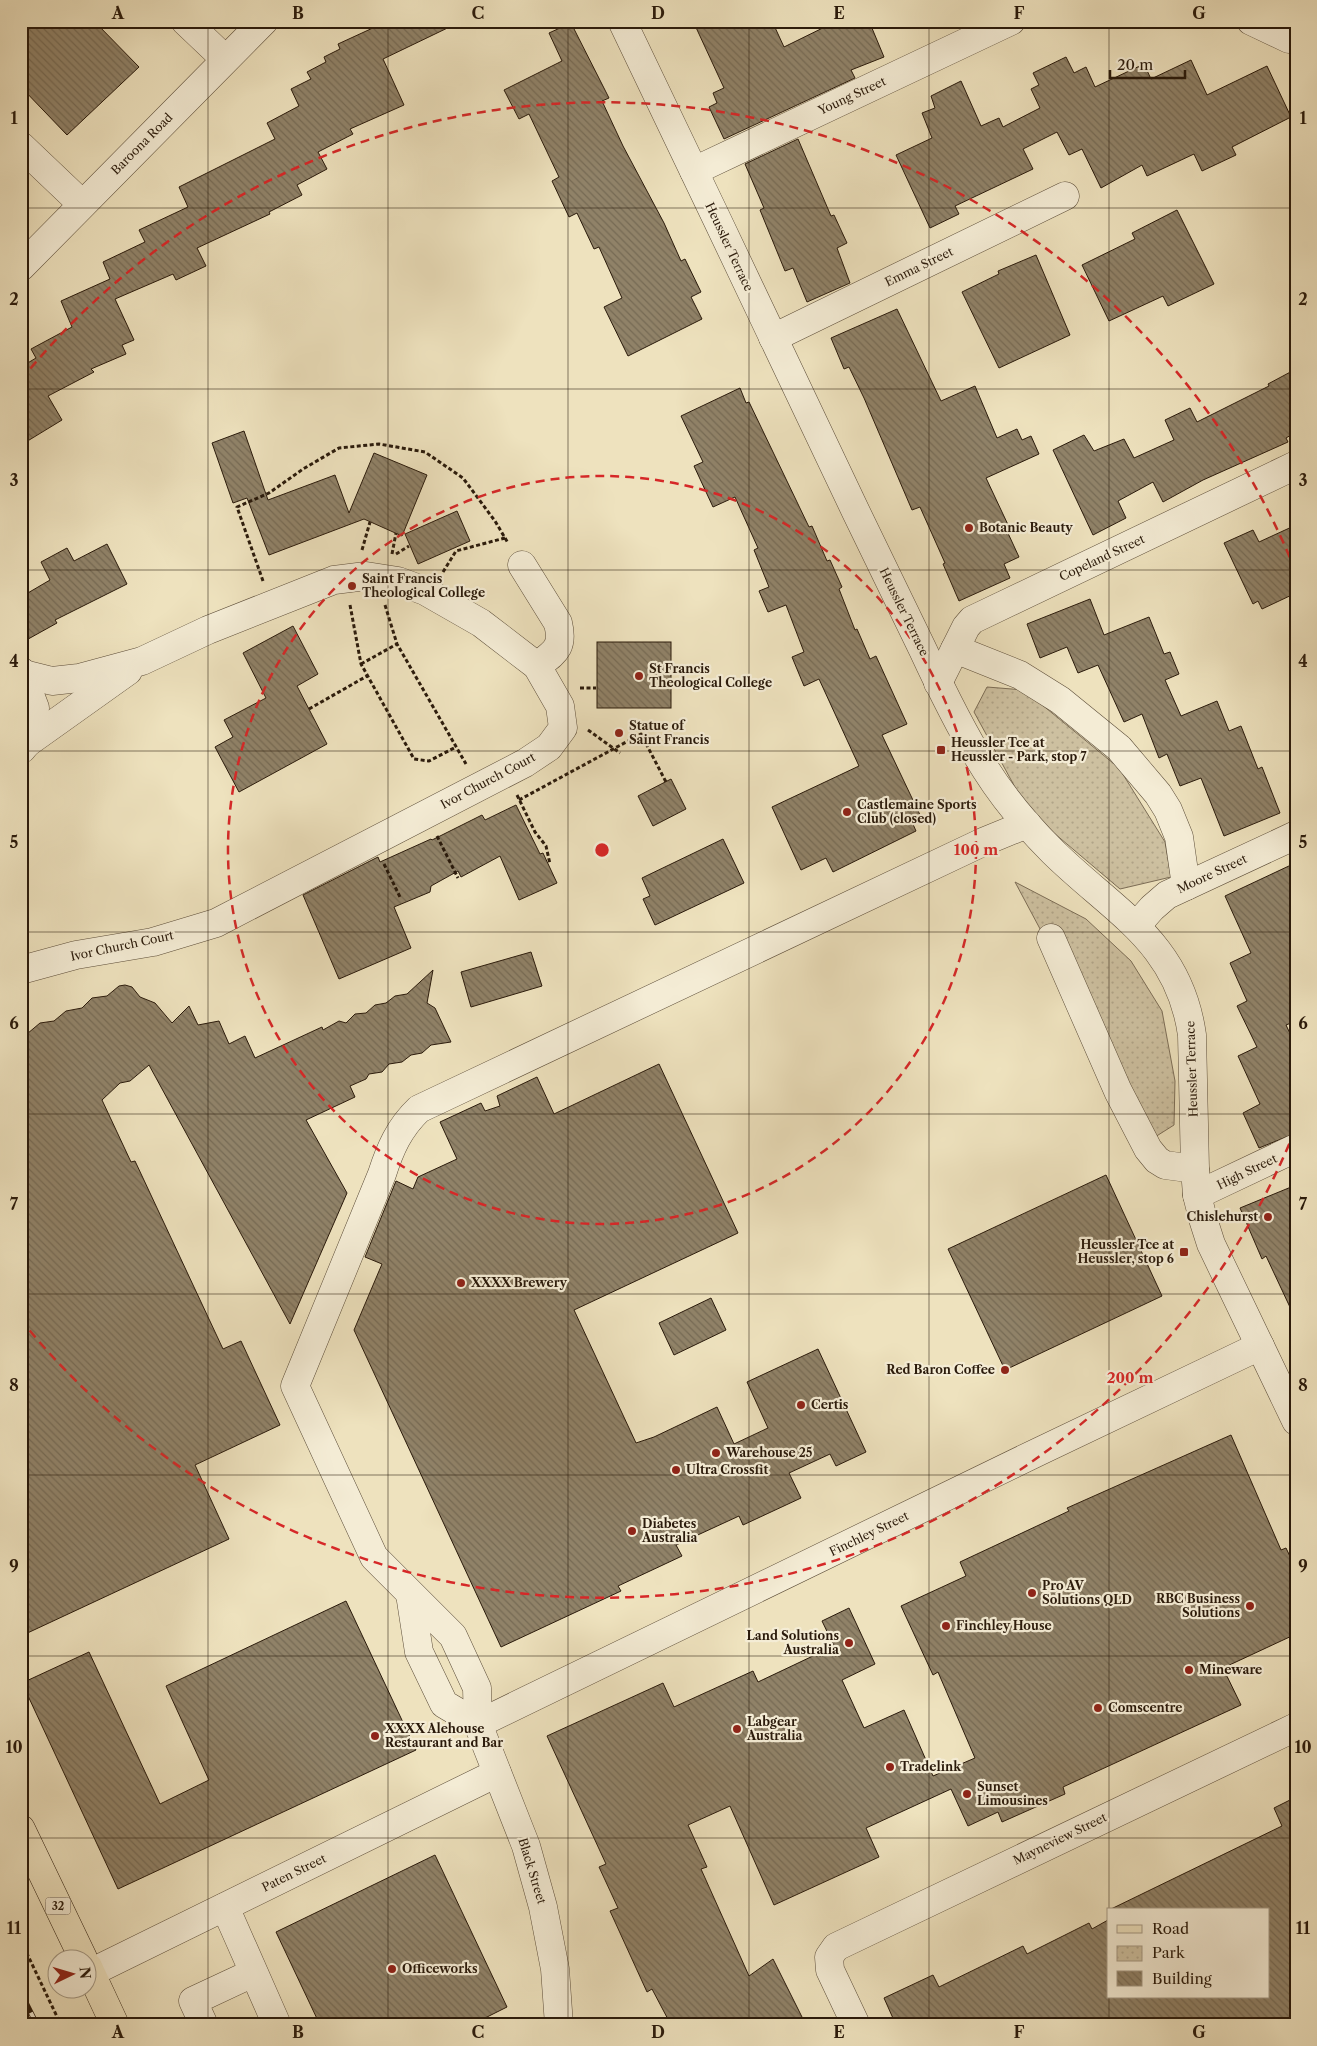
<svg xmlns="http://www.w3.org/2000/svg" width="1317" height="2046" font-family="'Libre Caslon Text',serif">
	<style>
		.park { fill: url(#park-dots); stroke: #7c6d56 }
		.building { fill: url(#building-back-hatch); stroke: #2a1a0b }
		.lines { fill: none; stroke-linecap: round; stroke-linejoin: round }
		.minor-casing { stroke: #5b4c38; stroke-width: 29 }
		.major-casing { stroke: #2a1a0b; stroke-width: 29 }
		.path { stroke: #2a1a0b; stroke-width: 3; stroke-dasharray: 4 2.5; stroke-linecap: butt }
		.minor { stroke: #f4ecd5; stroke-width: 28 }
		.major { stroke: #eee2be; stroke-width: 28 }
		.rail-casing { stroke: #2a1a0b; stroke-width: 5.5 }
		.rail { stroke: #f4ecd5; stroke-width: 4; stroke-dasharray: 11; stroke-linecap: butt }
		.grid { fill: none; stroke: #2a1a0b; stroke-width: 1; stroke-opacity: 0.55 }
		.ring { fill: none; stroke: #d62828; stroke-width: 2.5; stroke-dasharray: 9 6 }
		.poi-dot { fill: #8f2418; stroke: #f4ecd5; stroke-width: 2 }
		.labels { text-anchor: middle; stroke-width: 4.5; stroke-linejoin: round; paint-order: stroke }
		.shield { fill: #f4ecd5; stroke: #675948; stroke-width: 1 }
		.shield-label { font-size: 11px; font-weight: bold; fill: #2a1a0b }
		.street-label { font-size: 12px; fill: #2a1a0b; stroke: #f4ecd5 }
		.poi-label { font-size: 12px; font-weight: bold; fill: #2a1a0b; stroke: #f4ecd5; text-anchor: start }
		.centre { fill: #d62828; stroke: #f4ecd5; stroke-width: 2.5 }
		.ring-label { font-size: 15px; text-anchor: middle; font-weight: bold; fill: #d62828; stroke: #f4ecd5; stroke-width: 4.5; stroke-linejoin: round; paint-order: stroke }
		.neatline { fill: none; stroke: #2a1a0b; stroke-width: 2 }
		.grid-label { font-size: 16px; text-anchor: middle; font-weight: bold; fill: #2a1a0b }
	</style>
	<defs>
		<pattern id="park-dots" width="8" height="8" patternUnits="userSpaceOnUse" patternTransform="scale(1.25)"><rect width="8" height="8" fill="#cdc0a0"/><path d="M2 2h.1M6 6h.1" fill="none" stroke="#b0a488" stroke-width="1.8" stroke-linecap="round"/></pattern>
		<pattern id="building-back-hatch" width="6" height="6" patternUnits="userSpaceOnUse" patternTransform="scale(1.25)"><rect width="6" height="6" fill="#908268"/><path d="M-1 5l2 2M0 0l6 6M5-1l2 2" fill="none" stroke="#766a54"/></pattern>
	</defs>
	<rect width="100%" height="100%" fill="#eee2be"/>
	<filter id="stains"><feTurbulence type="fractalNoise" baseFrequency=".004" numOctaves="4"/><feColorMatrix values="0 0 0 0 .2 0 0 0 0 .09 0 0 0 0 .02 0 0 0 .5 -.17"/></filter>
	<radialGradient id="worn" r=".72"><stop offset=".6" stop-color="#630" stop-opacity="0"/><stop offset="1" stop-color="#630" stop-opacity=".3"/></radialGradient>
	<!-- park -->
	<g class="park">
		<polygon points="987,687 1024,690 1119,768 1165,842 1171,877 1120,889 1028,811 974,712"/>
		<polygon points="1015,882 1086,919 1131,961 1162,1011 1175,1081 1174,1125 1155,1137 1126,1090"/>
	</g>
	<!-- building -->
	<g class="building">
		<polygon points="21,21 95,22 139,67 67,135 21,87"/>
		<polygon points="388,21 462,21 383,59 404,105 350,129 353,134 318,152 327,169 297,185 302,195 269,212 270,214 197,248 206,266 176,280 173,274 115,299 134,340 122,345 126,354 91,369 94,372 48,396 62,420 21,445 21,367 36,358 31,349 72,327 61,301 110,279 103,262 145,242 139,230 188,207 179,187 275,139 267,123 299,106 291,89 311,79 307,72 326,62 324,57 340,49 338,44"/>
		<polygon points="693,21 772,21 784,47 837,21 869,21 884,57 851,70 855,78 724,139 709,107 717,103 713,93 724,88"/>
		<polygon points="571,23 609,98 602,101 623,146 664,223 681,261 685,259 701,292 691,297 702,319 628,356 604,307 622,298 599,247 594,249 577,213 569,217 552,181 559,177 529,114 519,119 504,90 562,61 549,33"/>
		<polygon points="1066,57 1074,73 1086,67 1095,87 1144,64 1151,79 1191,60 1207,95 1267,66 1291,117 1232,147 1236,155 1202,171 1194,154 1147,176 1142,165 1101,188 1082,149 1069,155 1057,132 1023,149 1033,169 955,206 959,214 930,228 896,155 932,138 922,113 935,108 931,96 961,81 981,126 999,118 1003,127 1040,108 1031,89 1039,85 1033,73"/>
		<polygon points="798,139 831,216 834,215 847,243 837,248 850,283 807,302 793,268 785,271 760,210 764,208 745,164"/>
		<polygon points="1177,210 1214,284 1168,306 1163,296 1109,321 1082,265 1135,239 1132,233"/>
		<polygon points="1036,255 1070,335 999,368 962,292 999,274 998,271"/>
		<polygon points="897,309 941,401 975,386 997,438 1017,429 1022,440 1031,436 1039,454 986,478 1010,529 1007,531 1019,557 1004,564 1010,578 959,601 943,564 945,563 920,507 912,510 864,398 849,367 844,369 831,338"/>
		<polygon points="1296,369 1296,432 1286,438 1288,442 1203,480 1163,502 1153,482 1118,501 1126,518 1093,535 1053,450 1084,435 1094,451 1124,439 1134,458 1174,440 1165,420 1190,408 1197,422 1269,386 1268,384"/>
		<polygon points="740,388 746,403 749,402 809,527 812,526 827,561 830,560 842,587 839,589 855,630 857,629 870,659 876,656 907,724 882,735 921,817 912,822 916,831 833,872 826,858 801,870 772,807 859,766 819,679 804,686 792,657 804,652 786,605 768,612 759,591 769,587 754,550 758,548 735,497 713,507 694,466 703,462 681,416"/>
		<polygon points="244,431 268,500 335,475 349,513 374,453 427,475 402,536 364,519 269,555 247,498 233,503 212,443"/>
		<polygon points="457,511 470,541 418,564 405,534"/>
		<polygon points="1296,525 1296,593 1262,609 1258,601 1253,604 1224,543 1253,530 1259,542"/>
		<polygon points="107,544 127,584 55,620 57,623 21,643 21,597 50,580 41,562 67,548 74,561"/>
		<polygon points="1090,599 1104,635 1149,617 1164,654 1170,652 1179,674 1165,680 1181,716 1217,701 1229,731 1241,726 1258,769 1262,767 1280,813 1224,836 1201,778 1180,786 1167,754 1159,758 1142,714 1124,722 1098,665 1078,673 1067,647 1040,658 1027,624"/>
		<polygon points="293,626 318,674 297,686 327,744 239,792 215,747 233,737 224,720 266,698 243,653"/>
		<rect x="597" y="642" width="74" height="66"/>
		<polygon points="671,779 686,809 653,826 638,796"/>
		<polygon points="516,805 540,854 543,853 557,883 519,900 500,856 461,877 458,871 431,886 430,892 394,907 411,948 339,979 303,895 378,857 380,862 431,839 432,840 482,815 485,820"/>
		<polygon points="723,839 744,883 655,925 643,899 650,896 642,878"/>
		<polygon points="1291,865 1296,876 1296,1021 1286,1025 1296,1046 1296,1133 1259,1148 1243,1113 1260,1104 1238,1056 1257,1047 1237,1006 1247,1001 1230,963 1251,953 1225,896"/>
		<polygon points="531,952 542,986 471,1007 461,972"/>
		<polygon points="433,970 427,1003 435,1008 451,1042 431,1045 422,1053 411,1055 402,1062 389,1064 382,1072 369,1074 366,1079 350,1086 355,1097 306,1120 347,1193 290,1324 149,1065 130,1081 120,1083 102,1100 131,1162 135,1161 223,1349 241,1341 280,1425 195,1465 229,1539 21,1636 21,1039 40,1023 54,1021 66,1011 82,1008 92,998 107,996 119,986 125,985 132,987 140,997 155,1003 172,1023 189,1006 198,1025 219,1021 229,1044 245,1036 255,1058 322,1027 323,1030 339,1021 346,1023 355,1014 366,1013 375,1005 386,1003 395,996 407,994"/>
		<polygon points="659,1064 738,1233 574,1310 636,1443 654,1437 717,1407 734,1444 768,1428 747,1382 818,1349 866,1452 836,1466 830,1454 789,1473 801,1498 743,1525 739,1516 676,1545 682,1556 618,1586 621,1591 501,1647 354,1330 382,1264 365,1257 396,1181 413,1189 418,1177 457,1159 440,1122 481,1103 485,1111 500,1106 497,1096 537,1077 554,1114"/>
		<polygon points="1106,1175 1162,1296 1005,1370 948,1249"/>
		<polygon points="1296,1185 1296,1320 1266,1256 1262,1259 1240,1208"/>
		<polygon points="711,1298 726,1330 674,1355 659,1323"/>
		<polygon points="1231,1435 1281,1550 1286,1548 1296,1569 1296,1634 1223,1668 1241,1705 1063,1787 1065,1794 1002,1822 998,1812 968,1826 951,1789 866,1828 879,1857 774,1905 730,1806 688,1825 707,1867 701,1869 749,1976 773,1959 806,2025 671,2025 652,1989 647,1992 610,1911 618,1908 599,1867 606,1864 547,1736 663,1683 674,1707 753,1671 758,1682 834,1646 822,1621 849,1608 875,1664 842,1680 864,1728 904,1710 933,1776 975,1758 938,1672 933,1675 901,1606 966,1576 960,1562 1069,1511 1067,1508"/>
		<polygon points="346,1601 416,1750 118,1889 22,1683 89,1652 160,1804 209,1780 166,1686"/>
		<polygon points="1296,1797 1296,2025 896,2025 884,1998 933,1975 939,1987 1023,1946 1027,1954 1089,1923 1092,1929 1108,1920 1108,1997 1268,1997 1268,1910 1109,1910 1282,1826 1274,1808"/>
		<polygon points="435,1855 507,2007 471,2025 320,2025 276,1932"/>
	</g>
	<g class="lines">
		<!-- minor casing -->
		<g class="minor-casing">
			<g id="minor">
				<polyline points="185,21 225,59"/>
				<path d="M622,21C701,184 778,349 856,512C878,558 901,604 923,650C942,691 962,732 986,770C1005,800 1028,827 1053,852C1114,912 1179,942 1192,1035L1195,1169L1197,1195L1203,1219L1211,1244L1296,1421"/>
				<polyline points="1251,21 1289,39 1296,39"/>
				<polyline points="21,146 82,204"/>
				<polyline points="694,171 1011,21"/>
				<polyline points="21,267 264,21"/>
				<polyline points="773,338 1065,196"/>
				<path d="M522,565L558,623C564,648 555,652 537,666"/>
				<polyline points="955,649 1020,675 1060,700 1119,748 1158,794 1168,810 1179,837 1186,886"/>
				<polyline points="21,671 35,708 27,743 22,749"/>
				<polyline points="938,683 966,627 972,620 1296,465"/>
				<polyline points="27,743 128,671"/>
				<polyline points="1137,925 1152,908 1167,895 1296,835"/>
				<polyline points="1051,938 1118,1091 1148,1149 1157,1160 1165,1165 1195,1169"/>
				<polyline points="21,970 76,955 153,942 216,923 525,763 549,747 563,728 560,706 537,666 481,623 425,591 398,581 366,576 334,580 208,630 142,661 79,678 52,681 24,674"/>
				<polyline points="1197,1195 1296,1148"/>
				<polyline points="410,1594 419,1652 444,1704 478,1724"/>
				<polyline points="478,1724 1038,1452 1260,1346"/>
				<polyline points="225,1907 277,2025"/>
				<polyline points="90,1973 497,1773"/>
				<polyline points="204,2025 193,2001 253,1973"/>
				<path d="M559,2025L555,1969L543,1907L526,1846L478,1724L477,1688L453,1636L374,1557L295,1386L382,1174C390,1149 399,1128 419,1109L983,842L1027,824"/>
				<polyline points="856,2025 830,1970 829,1957 836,1947 1296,1727"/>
			</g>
		</g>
		<!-- major casing -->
		<g class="major-casing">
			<g id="major">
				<polyline points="21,1829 83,1958"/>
				<polyline points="88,1967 115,2025"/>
			</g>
		</g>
		<!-- path -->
		<g class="path">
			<polyline points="362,550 370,522"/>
			<polyline points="392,554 396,533"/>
			<polyline points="396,554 409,546"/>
			<polyline points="443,572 456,551 505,538"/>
			<polyline points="263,581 237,507 269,493 303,469 339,448 379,444 425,452 463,478 495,521 508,543"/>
			<polyline points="350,605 361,664 414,759 429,761 456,747"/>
			<polyline points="385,605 397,644 466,764"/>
			<polyline points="361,664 397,644"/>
			<polyline points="580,688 596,688"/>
			<polyline points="309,709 367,676"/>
			<polyline points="588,730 620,753"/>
			<polyline points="517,795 535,832 546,846 550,864"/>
			<polyline points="519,800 641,734 666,782"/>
			<polyline points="437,836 458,878"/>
			<polyline points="384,864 400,897"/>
			<polyline points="21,1929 26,1926"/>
			<polyline points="21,1941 61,2025"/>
		</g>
		<!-- minor -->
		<use href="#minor" class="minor"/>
		<!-- major -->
		<use href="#major" class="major"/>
		<!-- rail casing -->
		<g class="rail-casing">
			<polyline id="rail" points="21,1993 37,2025"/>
		</g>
		<!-- rail -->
		<use href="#rail" class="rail"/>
	</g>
	<!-- grid -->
	<path class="grid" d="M208,21V2025M388,21V2025M568,21V2025M749,21V2025M929,21V2025M1109,21V1910M21,208H1296M21,389H1296M21,570H1296M21,751H1296M21,932H1296M21,1114H1296M21,1294H1296M21,1475H1296M21,1656H1296M21,1838H1296M1109,1997V2025"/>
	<!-- distance rings -->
	<g class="ring">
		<circle cx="602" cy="850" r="374"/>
		<path d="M1295 1130A747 747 0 0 1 21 1320M21 380A747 747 0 0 1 1295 570"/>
	</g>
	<!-- markers -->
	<g class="poi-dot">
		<circle cx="969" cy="528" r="5"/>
		<circle cx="352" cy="586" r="5"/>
		<circle cx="639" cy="676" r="5"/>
		<circle cx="619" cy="733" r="5"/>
		<rect x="936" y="745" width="10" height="10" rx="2.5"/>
		<circle cx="847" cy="812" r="5"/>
		<circle cx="1268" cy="1217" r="5"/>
		<rect x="1179" y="1247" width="10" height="10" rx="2.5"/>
		<circle cx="461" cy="1283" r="5"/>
		<circle cx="1005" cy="1370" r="5"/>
		<circle cx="801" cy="1405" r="5"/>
		<circle cx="716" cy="1453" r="5"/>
		<circle cx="676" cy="1470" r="5"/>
		<circle cx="632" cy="1531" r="5"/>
		<circle cx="1032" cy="1593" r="5"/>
		<circle cx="1250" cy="1606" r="5"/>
		<circle cx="946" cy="1626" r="5"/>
		<circle cx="849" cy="1643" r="5"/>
		<circle cx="1189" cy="1670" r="5"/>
		<circle cx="1098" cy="1708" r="5"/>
		<circle cx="737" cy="1729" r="5"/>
		<circle cx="375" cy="1736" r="5"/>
		<circle cx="890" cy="1767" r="5"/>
		<circle cx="967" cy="1794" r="5"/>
		<circle cx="392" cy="1969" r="5"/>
	</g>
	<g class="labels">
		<!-- shield labels -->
		<rect class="shield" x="45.5" y="1897.5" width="25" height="17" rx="4"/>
		<g class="shield-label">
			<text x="58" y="1910">32</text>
		</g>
		<!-- street labels -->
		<g class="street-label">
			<text transform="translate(852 96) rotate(-25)" y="4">Young Street</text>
			<text transform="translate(142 144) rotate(-45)" y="4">Baroona Road</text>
			<text transform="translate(729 247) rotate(65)" y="4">Heussler Terrace</text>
			<text transform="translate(919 267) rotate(-26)" y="4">Emma Street</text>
			<text transform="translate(1102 558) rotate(-25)" y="4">Copeland Street</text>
			<text transform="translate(904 612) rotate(64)" y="4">Heussler Terrace</text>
			<text transform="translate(488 781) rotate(-28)" y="4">Ivor Church Court</text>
			<text transform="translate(1212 874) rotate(-25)" y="4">Moore Street</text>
			<text transform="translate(122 946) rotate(-12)" y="4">Ivor Church Court</text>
			<text transform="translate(1192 1069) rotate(-92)" y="4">Heussler Terrace</text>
			<text transform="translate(1247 1172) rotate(-26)" y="4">High Street</text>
			<text transform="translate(869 1534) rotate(-26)" y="4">Finchley Street</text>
			<text transform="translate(1060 1839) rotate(-26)" y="4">Mayneview Street</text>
			<text transform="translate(532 1871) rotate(73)" y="4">Black Street</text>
			<text transform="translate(294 1873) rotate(-26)" y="4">Paten Street</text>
		</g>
		<!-- poi labels -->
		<g class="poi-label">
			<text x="979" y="532">Botanic Beauty</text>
			<text x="362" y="583">Saint Francis<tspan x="362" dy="14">Theological College</tspan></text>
			<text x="649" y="673">St Francis<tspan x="649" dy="14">Theological College</tspan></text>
			<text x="629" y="730">Statue of<tspan x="629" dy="14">Saint Francis</tspan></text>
			<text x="951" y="747">Heussler Tce at<tspan x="951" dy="14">Heussler - Park, stop 7</tspan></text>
			<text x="857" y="809">Castlemaine Sports<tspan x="857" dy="14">Club (closed)</tspan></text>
			<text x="1258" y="1221" text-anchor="end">Chislehurst</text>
			<text x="1174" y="1249" text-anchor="end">Heussler Tce at<tspan x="1174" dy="14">Heussler, stop 6</tspan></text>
			<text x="471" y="1287">XXXX Brewery</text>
			<text x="995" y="1374" text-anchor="end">Red Baron Coffee</text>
			<text x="811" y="1409">Certis</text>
			<text x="726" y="1457">Warehouse 25</text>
			<text x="686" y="1474">Ultra Crossfit</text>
			<text x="642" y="1528">Diabetes<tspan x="642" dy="14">Australia</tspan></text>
			<text x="1042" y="1590">Pro AV<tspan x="1042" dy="14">Solutions QLD</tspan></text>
			<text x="1240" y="1603" text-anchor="end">RBC Business<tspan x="1240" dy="14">Solutions</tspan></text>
			<text x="956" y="1630">Finchley House</text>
			<text x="839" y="1640" text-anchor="end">Land Solutions<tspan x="839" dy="14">Australia</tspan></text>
			<text x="1199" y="1674">Mineware</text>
			<text x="1108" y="1712">Comscentre</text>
			<text x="747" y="1726">Labgear<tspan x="747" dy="14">Australia</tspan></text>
			<text x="385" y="1733">XXXX Alehouse<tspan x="385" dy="14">Restaurant and Bar</tspan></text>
			<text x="900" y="1771">Tradelink</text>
			<text x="977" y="1791">Sunset<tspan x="977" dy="14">Limousines</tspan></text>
			<text x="402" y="1973">Officeworks</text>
		</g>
	</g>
	<circle cx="602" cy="850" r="8" class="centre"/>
	<g class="ring-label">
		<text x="976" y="855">100 m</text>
		<text x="1130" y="1383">200 m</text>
	</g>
	<!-- margin -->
	<rect width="1317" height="2046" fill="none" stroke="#eee2be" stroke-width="55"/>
	<!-- legend -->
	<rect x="1107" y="1908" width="162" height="90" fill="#f4ecd5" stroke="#a39884"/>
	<rect x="1117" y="1925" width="25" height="8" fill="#eee2be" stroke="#a39884"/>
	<text x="1152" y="1934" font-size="15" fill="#2a1a0b">Road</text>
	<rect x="1117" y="1946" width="25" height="15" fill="url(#park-dots)" stroke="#a39884"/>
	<text x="1152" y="1958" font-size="15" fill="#2a1a0b">Park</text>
	<rect x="1117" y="1971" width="25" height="15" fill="url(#building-back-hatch)" stroke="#a39884"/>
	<text x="1152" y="1984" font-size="15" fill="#2a1a0b">Building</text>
	<!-- north arrow -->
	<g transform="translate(72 1974) rotate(85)"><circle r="24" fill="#f4ecd5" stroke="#a39884"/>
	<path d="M0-4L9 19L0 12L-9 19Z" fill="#8f2418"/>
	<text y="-8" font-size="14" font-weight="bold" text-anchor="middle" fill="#2a1a0b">N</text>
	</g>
	<!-- scale -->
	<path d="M1110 70v8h75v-8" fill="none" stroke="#2a1a0b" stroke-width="2.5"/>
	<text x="1117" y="70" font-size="15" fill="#2a1a0b" stroke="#f4ecd5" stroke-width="4" paint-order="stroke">20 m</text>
	<rect x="28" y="28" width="1262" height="1990" class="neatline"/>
	<g class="grid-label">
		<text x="118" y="19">A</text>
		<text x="298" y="19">B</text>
		<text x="478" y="19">C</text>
		<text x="658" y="19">D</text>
		<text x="839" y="19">E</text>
		<text x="1019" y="19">F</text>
		<text x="1199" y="19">G</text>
		<text x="14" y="124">1</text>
		<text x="1303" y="124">1</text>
		<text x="14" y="305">2</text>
		<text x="1303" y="305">2</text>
		<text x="14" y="486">3</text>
		<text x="1303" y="486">3</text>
		<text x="14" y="667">4</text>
		<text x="1303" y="667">4</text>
		<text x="14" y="848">5</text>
		<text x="1303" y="848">5</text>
		<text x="14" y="1029">6</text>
		<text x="1303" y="1029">6</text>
		<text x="14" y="1210">7</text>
		<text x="1303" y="1210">7</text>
		<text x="14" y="1391">8</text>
		<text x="1303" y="1391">8</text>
		<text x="14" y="1572">9</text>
		<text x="1303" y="1572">9</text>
		<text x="14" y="1753">10</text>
		<text x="1303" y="1753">10</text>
		<text x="14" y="1934">11</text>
		<text x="1303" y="1934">11</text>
		<text x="118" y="2038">A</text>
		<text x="298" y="2038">B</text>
		<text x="478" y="2038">C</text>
		<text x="658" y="2038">D</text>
		<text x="839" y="2038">E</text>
		<text x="1019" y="2038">F</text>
		<text x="1199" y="2038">G</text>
	</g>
	<rect width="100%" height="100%" filter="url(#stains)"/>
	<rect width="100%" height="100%" fill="url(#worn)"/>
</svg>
